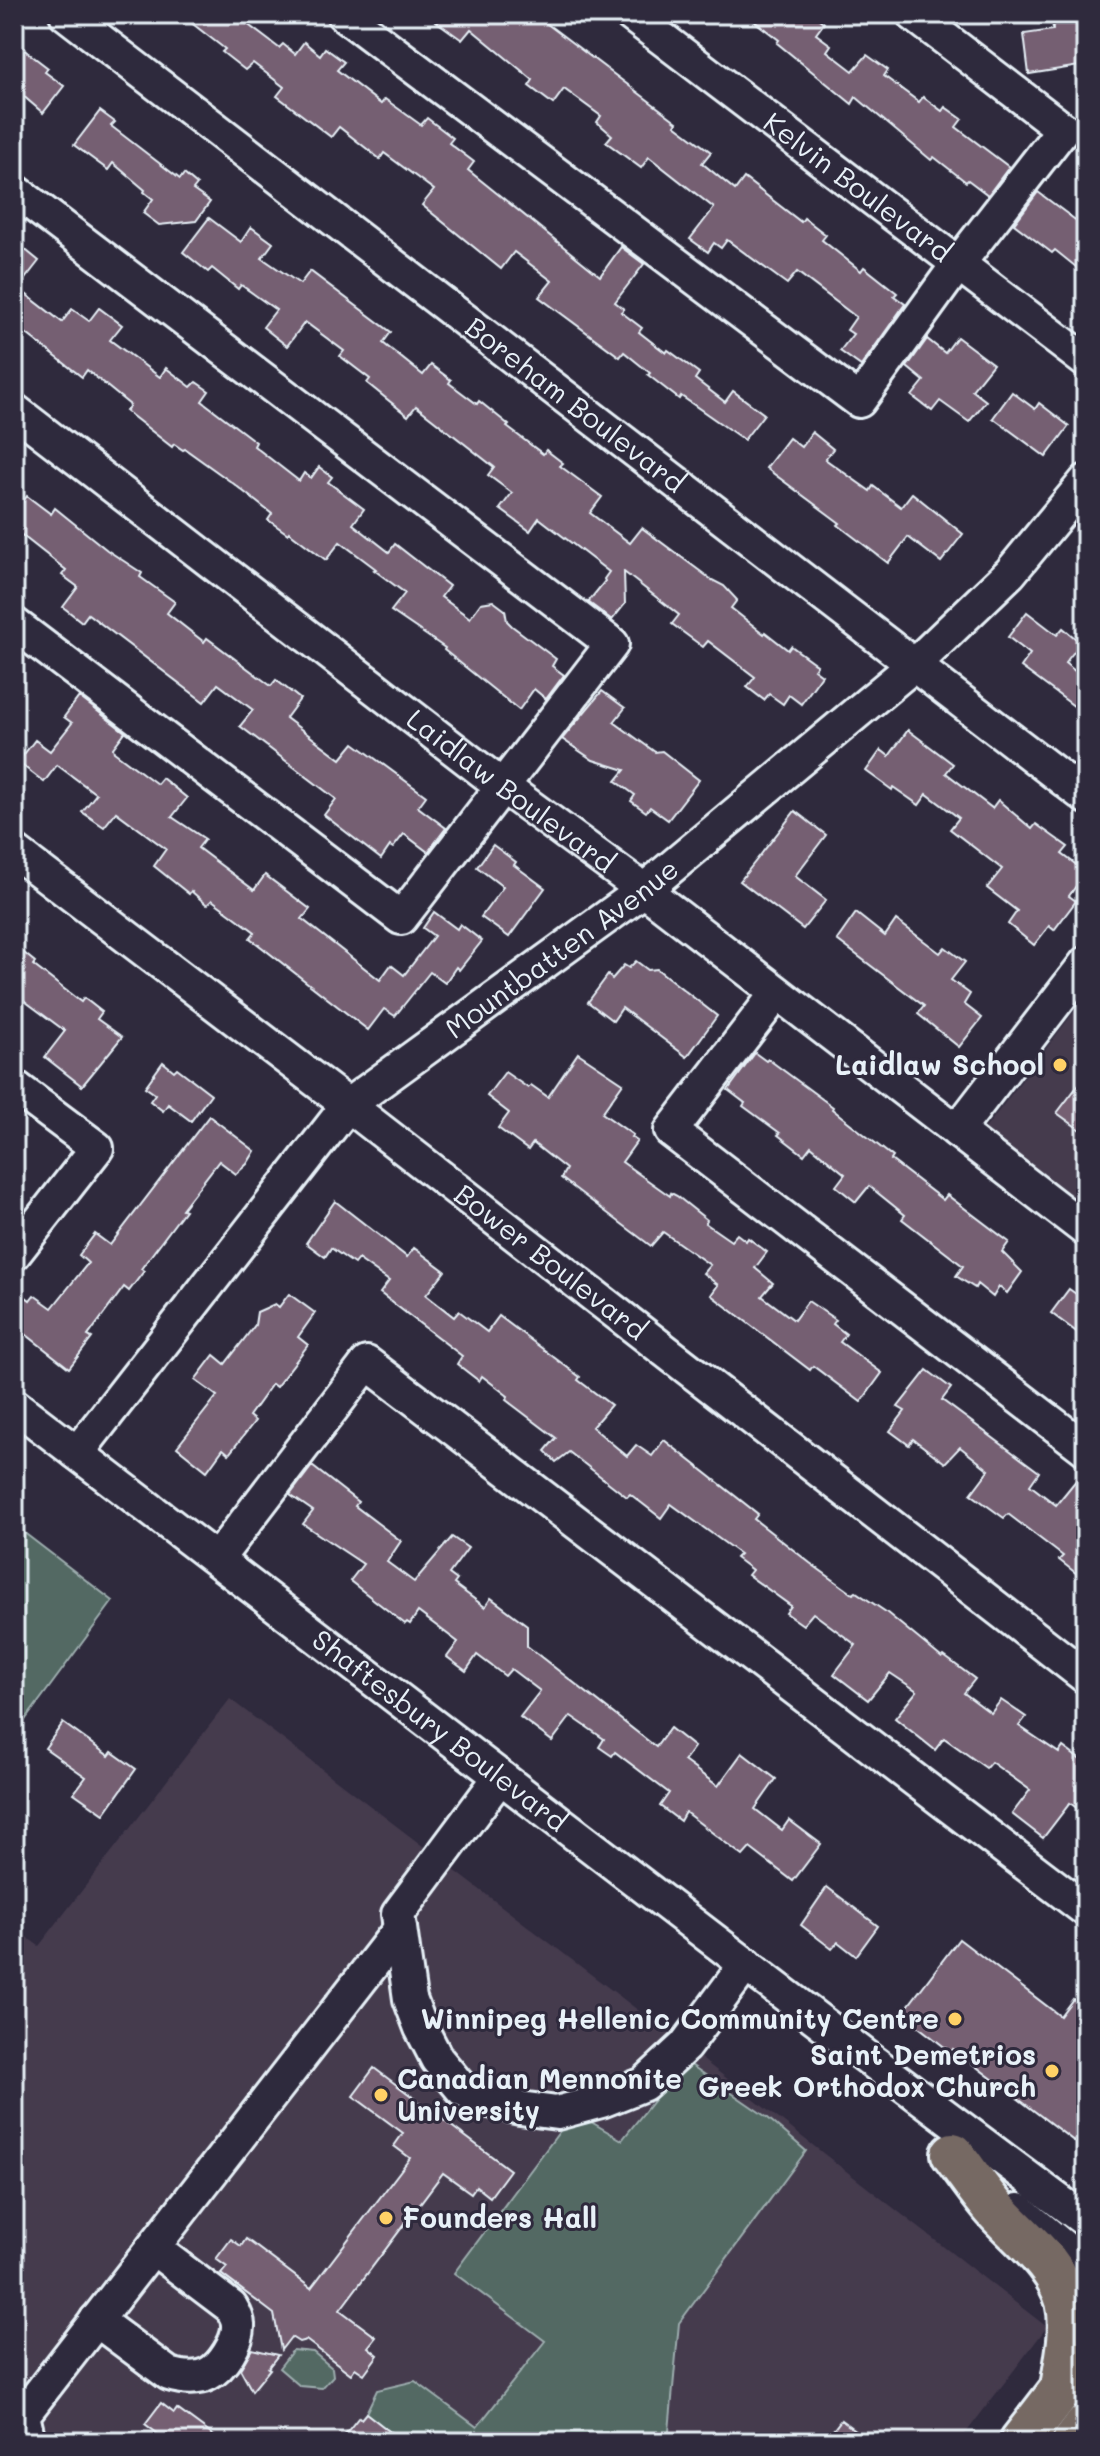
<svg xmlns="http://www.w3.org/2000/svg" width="1100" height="2456" font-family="Mali,sans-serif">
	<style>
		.built { fill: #443a4d }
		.green { fill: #526964; stroke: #9dadae; stroke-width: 2 }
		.building { fill: #755e72; stroke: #e8f1f8; stroke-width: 2 }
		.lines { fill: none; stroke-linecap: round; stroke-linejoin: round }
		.minor-casing { stroke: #e8f1f8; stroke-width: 38 }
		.major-casing { stroke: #e8f1f8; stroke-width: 48 }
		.minor { stroke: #2f2a3d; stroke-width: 32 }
		.major { stroke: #766964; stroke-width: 42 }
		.poi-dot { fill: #ffd166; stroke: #2f2a3d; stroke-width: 3 }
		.labels { text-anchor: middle; stroke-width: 6; stroke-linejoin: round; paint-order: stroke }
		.street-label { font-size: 28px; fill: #e8f1f8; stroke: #2f2a3d }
		.poi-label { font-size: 28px; font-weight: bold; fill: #e8f1f8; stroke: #2f2a3d; text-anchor: end }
	</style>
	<rect width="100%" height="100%" fill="#2f2a3d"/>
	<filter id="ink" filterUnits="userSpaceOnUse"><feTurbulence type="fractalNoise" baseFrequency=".0125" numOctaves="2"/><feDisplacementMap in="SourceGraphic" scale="16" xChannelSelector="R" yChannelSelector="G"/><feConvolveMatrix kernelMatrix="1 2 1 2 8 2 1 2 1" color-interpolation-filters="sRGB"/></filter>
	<g filter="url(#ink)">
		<!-- built -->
		<g class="built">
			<polygon points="1086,996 1086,1214 981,1134"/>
			<polygon points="230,1699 685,2046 1047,2327 959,2442 14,2442 14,1928 39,1946"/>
		</g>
		<!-- green -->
		<g class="green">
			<polygon points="14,1525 113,1601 14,1735"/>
			<polygon points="685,2061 768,2118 806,2151 679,2323 668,2442 403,2442 366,2413 377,2390 415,2381 477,2427 545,2341 454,2273 574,2112 622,2140"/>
			<polygon points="293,2350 313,2352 332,2368 333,2376 322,2388 300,2386 279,2368"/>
		</g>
		<!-- building -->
		<g class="building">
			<polygon points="180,14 234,14 279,48 283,44 295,54 304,42 320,55 325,48 344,62 337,70 381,104 385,99 421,125 427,118 453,138 449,143 474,162 468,170 600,276 621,247 644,264 615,302 624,309 621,312 642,328 639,332 666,353 668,350 699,373 695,379 725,402 733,391 764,414 744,440 681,396 679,399 648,375 650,373 624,352 620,357 539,297 552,281 514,252 501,269 422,205 434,190 384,153 380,159 339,127 331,137 277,96 284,87 253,63 245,70 222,52 225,49"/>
			<polygon points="426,14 534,14 677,122 675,125 711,152 702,163 735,190 744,178 801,222 804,218 826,235 822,240 861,271 864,267 897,293 894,296 905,304 861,366 840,351 853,334 847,330 856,317 797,272 787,284 727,240 721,248 714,243 708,252 690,239 714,208 649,157 641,168 606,142 612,135 597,122 601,116 564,89 553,104 529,86 533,80 471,29 462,40"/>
			<polygon points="745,14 813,14 824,23 816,34 831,45 827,51 853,71 867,55 888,70 884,76 919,102 923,97 942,111 945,107 962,119 956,127 1009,167 988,195 968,180 966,182 934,157 931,160 856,97 852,104 777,43 779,40"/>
			<polygon points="1052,14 1084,14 1086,65 1029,74 1024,34 1053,30"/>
			<polygon points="14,42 48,68 45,72 64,86 43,113 14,88"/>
			<polygon points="100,111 115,122 111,126 163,166 180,179 184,174 197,185 193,190 210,202 196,221 159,225 143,213 153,199 144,192 145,190 113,163 108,170 74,145"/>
			<polygon points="1038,192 1086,228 1086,275 1055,250 1052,253 1014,224"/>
			<polygon points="209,218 241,242 251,227 273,243 262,258 300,284 310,271 391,332 383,343 423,375 431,365 451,380 449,383 477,404 479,401 509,425 507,427 543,454 546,450 563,463 560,466 602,497 590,513 630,543 642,528 712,580 724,586 737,600 731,608 764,634 765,632 788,650 791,646 817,665 814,669 822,675 801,704 789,695 783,704 769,694 764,700 747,687 755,677 708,641 703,647 672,624 679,615 624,572 625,604 612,620 588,602 605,581 604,579 609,572 539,518 530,531 500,509 512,493 488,475 494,467 416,406 408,416 367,383 370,379 340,356 344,351 305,322 287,346 263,327 276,310 241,285 238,289 212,268 208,272 183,252"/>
			<polygon points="22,247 39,261 18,288 62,322 72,309 89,321 99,308 122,325 110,340 160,377 166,368 191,387 196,382 209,391 202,401 256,442 254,446 299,481 304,473 311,478 319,467 332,477 328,482 364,509 353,524 389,552 395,544 449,586 441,597 470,618 481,603 493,601 505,610 507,621 512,626 556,659 552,666 564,675 546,699 534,689 519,710 444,650 445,648 391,611 405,593 374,570 376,569 340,542 326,560 289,532 288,534 268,520 272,514 234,484 185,449 183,450 174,444 172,447 126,411 130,405 87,370 82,377 14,324 14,257"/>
			<polygon points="957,337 993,364 972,390 986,401 969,422 940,401 932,411 912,396 924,381 907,367 927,339 945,353"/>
			<polygon points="1012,392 1035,409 1039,403 1069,426 1046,457 993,418"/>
			<polygon points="812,432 833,449 825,459 870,491 873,486 901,507 912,493 963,534 941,562 908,537 888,563 838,525 840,523 766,468 789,438 801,447"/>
			<polygon points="27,496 51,514 55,508 107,550 142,573 140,577 175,602 167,613 204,642 207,638 271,686 276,680 300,699 286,718 341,759 354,743 426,796 418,807 446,828 428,852 404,834 393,848 390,846 381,859 324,815 336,799 240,726 253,710 218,684 204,702 88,614 82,622 63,607 78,587 62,575 66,570 14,529 14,514"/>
			<polygon points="1027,612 1057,635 1063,628 1081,643 1065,663 1086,680 1086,715 1021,667 1030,654 1008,637"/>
			<polygon points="602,691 625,708 614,722 655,752 662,751 699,780 668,820 650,807 646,812 631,801 635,795 616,781 625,770 593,760 562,739"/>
			<polygon points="79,697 125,732 113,748 114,752 157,784 162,778 187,798 172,817 205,839 198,848 254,890 265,875 310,909 302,919 380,980 391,965 404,975 434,936 423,928 434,912 457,929 460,924 482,941 459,970 456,967 445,983 430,972 395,1016 384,1009 368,1030 250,938 255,932 212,900 207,905 191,891 189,894 154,866 166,849 116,812 104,827 82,812 96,794 57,765 44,782 18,762 35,740 50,751 72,723 64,717"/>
			<polygon points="908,730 953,764 946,773 992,808 998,800 1032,829 1036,824 1068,847 1062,854 1086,872 1069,896 1076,901 1054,930 1049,926 1034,945 1008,924 1017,911 987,888 1002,869 950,829 959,818 927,794 919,805 893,787 892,790 866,771 881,750 889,756"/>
			<polygon points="795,811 826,835 795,876 826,900 803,929 740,881"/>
			<polygon points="493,845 516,862 514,865 545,888 509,937 481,917 503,887 477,867"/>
			<polygon points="856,913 885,936 896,920 940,953 945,947 965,962 951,980 970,994 964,1004 982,1018 959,1047 918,1014 924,1006 837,940"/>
			<polygon points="14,945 35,962 33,965 81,1002 84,998 102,1012 97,1019 122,1037 82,1086 45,1057 65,1031 14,993"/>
			<polygon points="636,961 648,970 657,969 717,1016 687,1057 622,1008 613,1021 588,1002 608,975 612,979 624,965 629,968"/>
			<polygon points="578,1053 623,1083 602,1113 633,1135 631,1137 637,1141 622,1162 670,1196 671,1193 677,1196 707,1220 705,1223 731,1241 737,1234 746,1241 748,1238 767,1252 755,1268 773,1283 762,1296 794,1320 808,1301 836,1320 833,1324 846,1334 840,1342 882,1373 861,1402 813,1366 810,1370 711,1295 718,1285 703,1273 710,1265 663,1232 651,1246 561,1178 566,1169 533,1143 528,1150 498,1128 509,1113 487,1096 505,1072 528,1088 531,1085 548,1097"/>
			<polygon points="755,1053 766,1061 768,1059 833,1107 832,1109 893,1157 891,1160 943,1200 947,1195 1009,1242 1002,1252 1022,1272 1007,1293 999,1287 993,1297 977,1284 975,1288 956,1276 963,1266 902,1219 905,1215 869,1186 856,1202 836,1186 845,1174 811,1146 804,1155 778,1135 780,1133 743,1106 745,1103 728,1090"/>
			<polygon points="163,1062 174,1071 177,1068 211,1094 191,1121 168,1104 163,1111 150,1101 155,1094 145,1087"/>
			<polygon points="1086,1075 1086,1134 1057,1113"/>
			<polygon points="209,1116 255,1151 247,1164 236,1174 219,1161 182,1209 185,1210 141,1269 144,1271 129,1291 124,1287 88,1336 92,1338 69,1368 14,1325 14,1288 30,1300 34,1295 52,1308 88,1263 79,1255 95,1234 110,1245"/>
			<polygon points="335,1201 407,1257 414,1248 445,1271 426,1295 454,1317 459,1311 487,1332 499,1316 580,1377 578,1380 611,1405 592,1427 627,1456 636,1445 652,1456 664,1440 758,1514 754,1519 810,1563 853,1594 856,1592 886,1612 942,1658 944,1656 975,1679 964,1693 991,1713 1001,1700 1026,1717 1019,1726 1059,1753 1063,1747 1086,1764 1086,1815 1070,1803 1043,1838 1012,1814 1030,1790 991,1762 986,1768 944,1738 935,1750 895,1718 917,1691 890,1673 868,1700 834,1674 856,1645 813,1613 803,1625 786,1613 791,1606 748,1575 752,1570 736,1558 740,1554 671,1504 661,1518 630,1494 627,1497 569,1452 556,1462 545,1451 556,1438 506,1400 508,1396 482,1376 479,1381 457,1364 462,1356 380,1293 389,1281 358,1259 354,1264 331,1248 325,1257 306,1243"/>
			<polygon points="1069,1289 1086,1301 1086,1339 1051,1313"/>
			<polygon points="289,1294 315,1313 298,1337 308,1345 276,1387 272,1384 249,1416 255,1421 229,1454 223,1449 207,1471 177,1447 217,1396 195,1380 214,1355 225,1364 255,1325 257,1312 275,1304 279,1307"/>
			<polygon points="927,1370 951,1388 942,1400 1039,1472 1030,1485 1056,1505 1086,1468 1086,1581 1059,1560 1063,1556 1008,1514 1004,1518 971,1494 989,1470 960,1447 945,1463 913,1439 909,1445 890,1431 905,1411 898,1407"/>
			<polygon points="312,1466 358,1502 355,1506 401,1541 387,1562 414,1582 452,1537 468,1548 449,1574 457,1580 454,1584 485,1607 491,1598 527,1625 527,1646 656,1747 670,1728 694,1747 684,1761 718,1786 742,1753 776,1779 755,1809 782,1830 789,1820 821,1844 793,1881 750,1848 743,1856 685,1812 680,1821 660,1806 669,1793 615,1752 612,1756 599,1747 604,1739 571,1716 552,1741 520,1717 540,1691 511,1669 505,1676 477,1655 466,1671 447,1657 458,1642 418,1612 410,1624 407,1622 405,1624 350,1581 363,1564 303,1524 313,1511 290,1495"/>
			<polygon points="63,1723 109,1756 112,1752 136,1769 104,1814 74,1793 86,1777 45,1748"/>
			<polygon points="827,1887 878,1926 856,1956 838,1942 832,1949 801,1925"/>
			<polygon points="959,1939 1060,2016 1073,1999 1086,2009 1086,2136 1079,2145 953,2049 951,2052 902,2014"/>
			<polygon points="374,2068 510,2170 490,2197 476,2186 471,2193 443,2173 340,2310 376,2337 368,2347 378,2355 364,2374 355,2368 351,2374 306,2340 299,2342 291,2337 281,2350 274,2314 221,2274 227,2267 216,2259 231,2239 241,2246 246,2239 311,2288 410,2158 394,2146 403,2133 353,2096"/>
			<polygon points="252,2349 278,2355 268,2368 270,2369 252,2391 240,2369"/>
			<polygon points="161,2403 174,2413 177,2409 222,2442 152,2442 158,2434 145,2424"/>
			<polygon points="366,2413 403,2442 339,2442 359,2417 361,2419"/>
			<polygon points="841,2420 871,2442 824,2442"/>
		</g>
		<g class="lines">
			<!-- minor casing -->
			<g class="minor-casing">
				<g id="minor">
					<path id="s1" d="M66,14L1086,797"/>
					<polyline points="343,14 859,401 958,264 1063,129 913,14"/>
					<path id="s2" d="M630,14L1086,361"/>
					<polyline points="14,190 612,644 401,918 14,624"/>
					<path id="s3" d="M14,410L502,786L644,890L1086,1230"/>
					<path id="s4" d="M14,851L348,1105L1086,1677"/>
					<polyline points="777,993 671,1131 1086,1449"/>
					<polyline points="14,1086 97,1148 14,1254"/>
					<polyline points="957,1131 1086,963"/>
					<path id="s5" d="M14,1405L864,2055L1086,2221"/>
					<path id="s6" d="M77,1453L348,1105L644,890L915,664L1010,573L1086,481"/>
					<polyline points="217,1559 367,1363 1086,1910"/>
					<polyline points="500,1777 398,1914 410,1999 421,2028 437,2059 462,2089 485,2100 520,2108 557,2113 601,2101 644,2084 685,2046 746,1964"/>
					<polyline points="1019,2210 1086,2266"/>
					<path d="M96,2320L169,2374C182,2378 196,2380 208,2374C222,2367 239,2341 238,2325C238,2318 234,2312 231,2307L153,2248"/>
					<polyline points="32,2442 28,2437 23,2415 400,1929"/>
				</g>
			</g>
			<!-- major casing -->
			<g class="major-casing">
				<g id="major">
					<path d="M953,2154C967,2172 980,2192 995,2209C1021,2238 1056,2262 1067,2301C1074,2329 1066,2360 1062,2388"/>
					<polyline points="1021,2442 1078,2368"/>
					<polyline points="1074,2442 1086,2426"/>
				</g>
			</g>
			<!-- minor -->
			<use href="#minor" class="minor"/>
			<!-- major -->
			<use href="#major" class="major"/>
		</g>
	</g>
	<!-- markers -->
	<g class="poi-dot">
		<circle cx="1060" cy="1065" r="8"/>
		<circle cx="955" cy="2019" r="8"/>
		<circle cx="1052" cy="2071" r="8"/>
		<circle cx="381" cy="2095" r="8"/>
		<circle cx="386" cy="2218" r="8"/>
	</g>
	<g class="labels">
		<!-- street labels -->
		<g class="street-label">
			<text dy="10" stroke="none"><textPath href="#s2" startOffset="286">Kelvin Boulevard</textPath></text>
			<text dy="10" stroke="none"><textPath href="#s1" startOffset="642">Boreham Boulevard</textPath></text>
			<text dy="10" stroke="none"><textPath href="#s3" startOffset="626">Laidlaw Boulevard</textPath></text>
			<text dy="10" stroke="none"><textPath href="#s6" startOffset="706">Mountbatten Avenue</textPath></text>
			<text dy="10" stroke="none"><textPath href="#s4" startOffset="676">Bower Boulevard</textPath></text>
			<text dy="10" stroke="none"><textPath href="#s5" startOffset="536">Shaftesbury Boulevard</textPath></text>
		</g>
		<!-- poi labels -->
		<g class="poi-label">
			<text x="1044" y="1075">Laidlaw School</text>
			<text x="939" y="2029">Winnipeg Hellenic Community Centre</text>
			<text x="1036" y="2065">Saint Demetrios<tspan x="1036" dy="32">Greek Orthodox Church</tspan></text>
			<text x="397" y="2089" text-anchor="start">Canadian Mennonite<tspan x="397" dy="32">University</tspan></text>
			<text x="402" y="2228" text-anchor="start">Founders Hall</text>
		</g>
	</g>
	<!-- margin -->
	<rect width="1100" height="2456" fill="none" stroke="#2f2a3d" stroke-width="48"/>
	<rect x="24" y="24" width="1052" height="2408" fill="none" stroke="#e8f1f8" stroke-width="3" filter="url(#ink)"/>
</svg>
